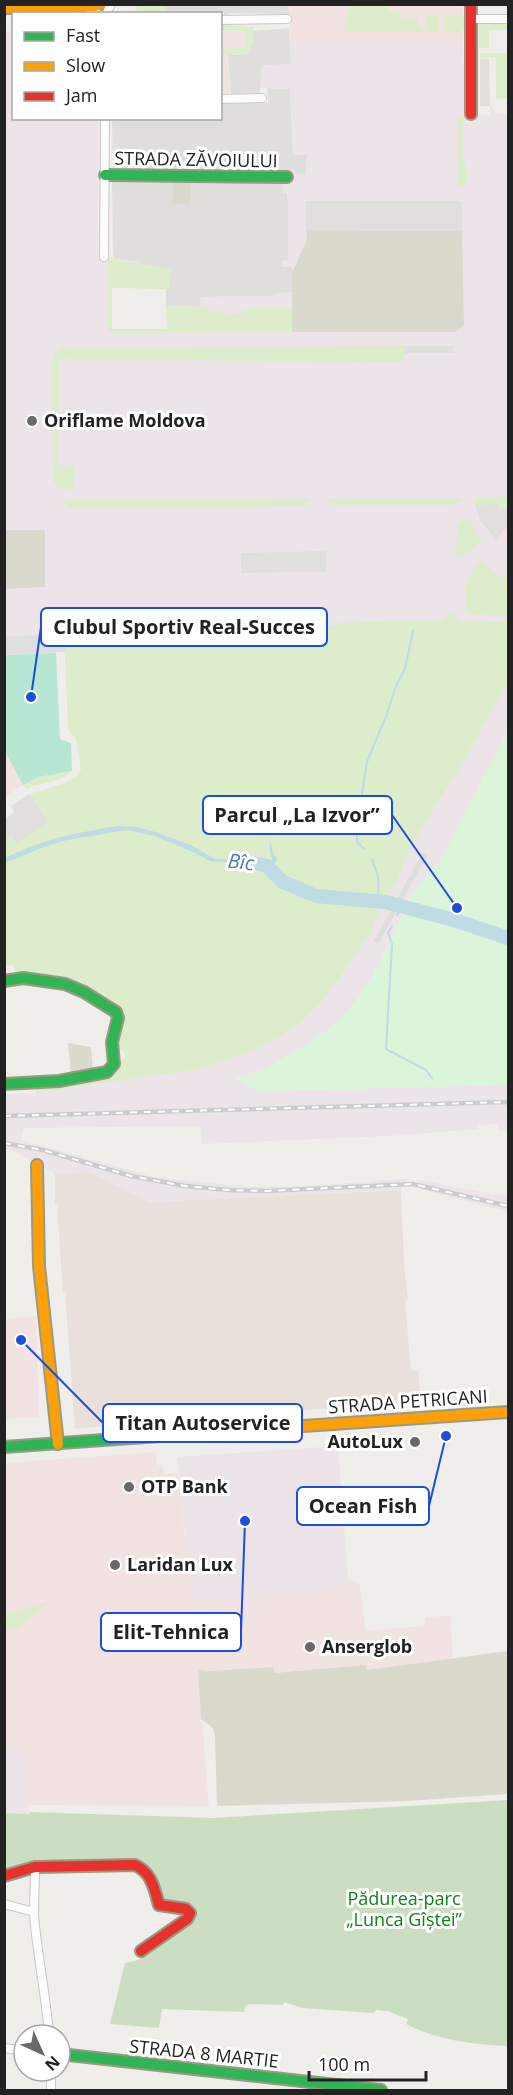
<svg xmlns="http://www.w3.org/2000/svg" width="513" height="2095" font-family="'Open Sans',sans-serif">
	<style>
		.residential { fill: #dfdedc }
		.commercial { fill: #f1e3e1 }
		.industrial { fill: #ede4e9 }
		.military { fill: #eae0db }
		.construction { fill: #d9d9cd }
		.grass { fill: #ddeccb }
		.forest { fill: #cbdec1 }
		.park { fill: #daf5da }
		.pitch { fill: #b7e6d2 }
		.parking { fill: #e0dfde }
		.water { fill: #bfdbe3 }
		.pier { fill: #dedddd }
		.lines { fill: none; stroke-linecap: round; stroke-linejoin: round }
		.stream { stroke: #bfdbe3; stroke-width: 2 }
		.river { stroke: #bfdbe3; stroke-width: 14 }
		.street-casing { stroke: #c9c8c7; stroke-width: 10 }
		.fast-casing { stroke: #999a82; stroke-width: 14 }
		.slow-casing { stroke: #999a82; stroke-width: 14 }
		.jam-casing { stroke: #999a82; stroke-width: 14 }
		.street { stroke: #fdfcfc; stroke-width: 8 }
		.fast { stroke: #30b455; stroke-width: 10 }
		.slow { stroke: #ff9f0a; stroke-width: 10 }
		.jam { stroke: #e5322d; stroke-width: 10 }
		.rail-casing { stroke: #ccc; stroke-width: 4.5 }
		.rail { stroke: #fff; stroke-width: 2; stroke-dasharray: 7; stroke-linecap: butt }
		.poi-dot { fill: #6a6968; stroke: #fff; stroke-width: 2 }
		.labels { text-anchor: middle; stroke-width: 6; stroke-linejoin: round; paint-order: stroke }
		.street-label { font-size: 18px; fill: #222; stroke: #fff }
		.poi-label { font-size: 18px; font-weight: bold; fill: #222; stroke: #fff; text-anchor: start }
		.park-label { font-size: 18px; fill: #0c8416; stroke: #fff }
		.water-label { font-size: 20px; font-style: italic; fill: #4a7aab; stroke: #fff }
		.leader { fill: none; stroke: #1d4ed8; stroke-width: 2 }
		.callout-dot { fill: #1d4ed8; stroke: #fff; stroke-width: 2 }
		.callout { fill: #fff; stroke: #1d4ed8; stroke-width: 2 }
		.callout-label { font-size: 20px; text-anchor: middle; font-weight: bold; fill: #222 }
	</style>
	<rect width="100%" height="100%" fill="#f0eeeb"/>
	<!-- residential -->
	<g class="residential">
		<polygon points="289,4 289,14 228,13 228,17 224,17 224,13 136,14 137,5"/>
		<polygon points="289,28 291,65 260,88 260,93 231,94 228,55 239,55 253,43 253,31"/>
		<polygon points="267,88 290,89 293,155 307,155 306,175 299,174 295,173 294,170 290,170 288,172 113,172 112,119 220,118 221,104 268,103"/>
		<polygon points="112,180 173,180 172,204 191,180 238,182 241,183 278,181 279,183 282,183 283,192 287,193 288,202 288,261 282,261 281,267 292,266 292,292 274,294 273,296 201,297 200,307 166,306 166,289 138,287 138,262 113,258"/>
	</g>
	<!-- commercial -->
	<g class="commercial">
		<polygon points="289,5 463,5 463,43 443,40 290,41"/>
		<polygon points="221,31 245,31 253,43 247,54 228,55 230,93 221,93"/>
		<polygon points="4,752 23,785 5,797 4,797"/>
		<polygon points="36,1316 39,1417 5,1419 5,1319"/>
		<polygon points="156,1452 157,1465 163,1465 164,1474 178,1473 192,1602 337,1591 348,1579 359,1582 366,1631 425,1626 425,1617 450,1616 453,1659 367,1670 364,1665 274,1673 273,1667 209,1671 198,1669 209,1806 28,1805 23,1754 5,1746 4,1463"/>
	</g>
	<!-- industrial -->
	<g class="industrial">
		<polygon points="4,31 13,31 14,118 99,119 98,256 138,262 138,287 112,288 112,329 167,329 166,306 200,307 201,297 273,296 273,294 292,292 292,267 281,267 282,261 288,260 288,203 287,193 283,193 282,183 290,170 294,169 295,173 299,174 306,175 307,155 293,155 290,89 260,88 262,65 291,64 290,41 443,40 463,43 465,114 490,115 490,105 496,114 508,114 508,623 447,622 5,636"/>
		<polygon points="508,682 508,730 442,858 413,893 407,904 386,899 412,844 459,769"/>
		<polygon points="383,905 404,912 373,975 357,1000 340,1019 324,1033 266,1069 236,1078 257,1091 508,1085 508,1131 499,1131 497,1124 478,1126 478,1129 389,1136 201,1144 201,1126 24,1128 21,1140 153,1177 251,1187 305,1186 408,1179 401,1190 150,1202 90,1172 55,1174 13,1151 5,1149 4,1095 36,1093 195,1070 251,1052 277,1039 300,1023 322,1002 371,933 375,917"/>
		<polygon points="420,1180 490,1194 508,1195 508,1212 420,1189"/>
		<polygon points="338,1446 348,1579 337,1591 192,1602 177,1457"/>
		<polygon points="4,1746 23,1754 25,1759 29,1814 5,1813"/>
	</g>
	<!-- military -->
	<polygon class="military" points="90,1172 150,1202 401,1190 404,1264 408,1300 405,1301 411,1370 418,1371 420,1393 418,1394 417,1402 203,1417 75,1429 65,1293 63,1293 57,1206 55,1204 55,1174"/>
	<!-- construction -->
	<g class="construction">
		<polygon points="173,180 191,180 190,202 188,204 172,204"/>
		<polygon points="306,230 462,231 464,326 455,332 292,332 292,273 307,240"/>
		<polygon points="5,530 45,530 45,587 5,589"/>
		<polygon points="68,1043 91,1047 93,1070 71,1074"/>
		<polygon points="508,1651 508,1794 407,1801 217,1806 215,1736 213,1728 201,1719 198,1669 209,1671 273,1667 275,1673 365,1665 367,1670"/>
	</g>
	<!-- grass -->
	<g class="grass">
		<polygon points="137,5 166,5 166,13 136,13"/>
		<polygon points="348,5 388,5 388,11 399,11 399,17 418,17 418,28 426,28 426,15 439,16 439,32 344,32 345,17 348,17"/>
		<polygon points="444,16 462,16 465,18 464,30 461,32 443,32"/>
		<polygon points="479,21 508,21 508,30 489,30 489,48 479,48"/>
		<polygon points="221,25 253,27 253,43 247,54 221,55 221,49 245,48 245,31 221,31"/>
		<polygon points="480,53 508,53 508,99 496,98 496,57 480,59"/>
		<path d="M457,115H464C464,127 461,142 463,154C465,165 470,176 464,187L455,189L457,187Z"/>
		<polygon points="108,257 171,270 169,289 112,288 112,329 167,329 166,306 208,307 208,313 225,312 225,315 237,314 251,308 292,308 292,332 111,333 108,328"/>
		<polygon points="404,346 404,362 59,359 58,465 74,465 74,489 60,489 53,482 52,361 55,353 62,348"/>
		<polygon points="508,496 508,508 499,510 497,504 475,505 476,498"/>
		<polygon points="311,499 303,506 71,508 60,500"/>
		<polygon points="326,499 463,499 456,504 446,505 334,505"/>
		<polygon points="468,519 470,520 482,541 460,559 456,555 457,527 460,521"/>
		<polygon points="481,560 501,579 508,573 508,617 465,613 466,581"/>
		<path d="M452,612L460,621L508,622V682L459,769L412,844L397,880L376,917L371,933L322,1002L300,1023L277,1039L251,1052L195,1070L36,1093L35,1087L90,1077L101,1079L113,1071L126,1055C123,1051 117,1048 116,1043C114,1036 119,1023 123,1018V1010L88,989L33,976L32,973H17L12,965L5,966V840L11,836L15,842L48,822L30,794L62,784L78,775L81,769L76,739L68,729L64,634L326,626H335V623L446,620V616Z"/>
		<path d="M72,771C61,783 40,782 26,789L23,785L38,777Z"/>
		<polygon points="49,1602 17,1629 5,1629 5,1613"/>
	</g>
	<!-- forest -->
	<path class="forest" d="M508,1800V2046C475,2045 436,2040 406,2024L408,2019L387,2011L376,2010L373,2013L303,2008L284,2002L283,2005L250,2004L245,2006L244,2012L162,2009L159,2028L110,2024L125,1963L138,1960L195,1916L193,1908L163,1905L152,1873L144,1863L40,1866L5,1873V1813L29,1814L30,1812L214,1818Z"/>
	<!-- park -->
	<polygon class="park" points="508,730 508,1085 257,1091 235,1078 266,1069 324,1033 340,1019 357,1000 373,975 413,893 442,858"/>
	<!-- pitch -->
	<polygon class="pitch" points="56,653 60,739 71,743 72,771 38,777 23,785 5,752 5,655"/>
	<!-- parking -->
	<g class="parking">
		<polygon points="480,59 489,59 490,106 480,106"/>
		<polygon points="306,201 459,201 462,203 462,231 306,230"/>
		<rect x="404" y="346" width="50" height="7"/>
		<polygon points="498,504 499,510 508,508 508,526 496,539 480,521 475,505"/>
		<polygon points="326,551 326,572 241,573 241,553"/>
		<polygon points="64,634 65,652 5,655 5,636"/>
		<polygon points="30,794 48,822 16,843 11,836 5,840 5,819 14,812 11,806"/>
	</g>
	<!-- water -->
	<path class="water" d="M118,826L137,827L152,831L191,845L215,859L264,860L269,863L272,860L269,846L271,843L273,854L277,858L275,864L270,869L264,866L210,861L193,852L155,836L126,830L67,840L44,847L5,863V858C40,840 79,832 118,826Z"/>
	<!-- pier -->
	<polygon class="pier" points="423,852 428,854 379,943 374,941"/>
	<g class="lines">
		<!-- stream -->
		<g class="stream">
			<polyline points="364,849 357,842 357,825 367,762 387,714 396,686 405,669 413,631"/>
			<polyline points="372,859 378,876 379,901"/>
			<polyline points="397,915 402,906"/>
			<polyline points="392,926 388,933 392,944 386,1049 426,1070 432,1078"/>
		</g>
		<!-- river -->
		<polyline class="river" points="253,863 267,866 283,882 316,896 385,902 454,920 508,938"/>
		<!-- street casing -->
		<g class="street-casing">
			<g id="street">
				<polyline points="86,7 98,14"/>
				<polyline points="106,14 111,4"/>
				<polyline points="471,19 508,19"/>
				<polyline points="220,20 287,19"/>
				<polyline points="220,99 262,98"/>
				<polyline points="104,257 105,118"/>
				<path d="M35,1867C35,1882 34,1898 34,1914C37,1955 46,1994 49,2035"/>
				<polyline points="4,1904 34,1912"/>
				<polyline points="4,2048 24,2051"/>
				<polyline points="51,2071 51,2090"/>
			</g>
		</g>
		<!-- fast casing -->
		<g class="fast-casing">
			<g id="fast">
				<polyline points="105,175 287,177"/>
				<polyline points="4,981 23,978 65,984 84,992 116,1012 118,1018 112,1042 114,1064 107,1072 59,1081 4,1084"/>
				<polyline points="4,1447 289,1427"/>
				<polyline points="60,2054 381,2090"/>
			</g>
		</g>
		<!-- slow casing -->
		<g class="slow-casing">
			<g id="slow">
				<polyline points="4,8 95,6 101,4"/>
				<polyline points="37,1165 39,1266 58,1444"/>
				<polyline points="289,1427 508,1412"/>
			</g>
		</g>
		<!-- jam casing -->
		<g class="jam-casing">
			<g id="jam">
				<polyline points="471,4 471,114"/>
				<path d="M4,1876L35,1867L135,1865C152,1873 154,1888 159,1905L186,1909L190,1913L187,1919L141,1951"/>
			</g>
		</g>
		<!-- street -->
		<use href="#street" class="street"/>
		<!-- fast -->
		<use href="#fast" class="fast"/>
		<!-- slow -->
		<use href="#slow" class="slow"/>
		<!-- jam -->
		<use href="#jam" class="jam"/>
		<!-- rail casing -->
		<g class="rail-casing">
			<g id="rail">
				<polyline points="4,1116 508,1102"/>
				<polyline points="4,1143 43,1150 131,1176 185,1186 229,1190 267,1191 413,1184 508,1206"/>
			</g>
		</g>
		<!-- rail -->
		<use href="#rail" class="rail"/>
	</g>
	<!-- markers -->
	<g class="poi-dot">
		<circle cx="32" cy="421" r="6"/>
		<circle cx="415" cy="1442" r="6"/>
		<circle cx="129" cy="1487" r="6"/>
		<circle cx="115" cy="1565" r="6"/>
		<circle cx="310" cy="1647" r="6"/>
	</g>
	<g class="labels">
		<!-- street labels -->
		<g class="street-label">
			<text transform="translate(196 160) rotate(1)" y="6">STRADA ZĂVOIULUI</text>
			<text transform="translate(408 1402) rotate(-4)" y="6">STRADA PETRICANI</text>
			<text transform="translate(204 2054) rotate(6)" y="6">STRADA 8 MARTIE</text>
		</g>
		<!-- poi labels -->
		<g class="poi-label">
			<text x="44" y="427">Oriflame Moldova</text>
			<text x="403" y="1448" text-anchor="end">AutoLux</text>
			<text x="141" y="1493">OTP Bank</text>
			<text x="127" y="1571">Laridan Lux</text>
			<text x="322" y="1653">Anserglob</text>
		</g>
		<!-- park labels -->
		<g class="park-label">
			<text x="404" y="1905">Pădurea-parc<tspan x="404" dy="21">„Lunca Gîștei”</tspan></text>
		</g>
		<!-- water labels -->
		<g class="water-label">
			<text transform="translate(241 862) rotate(6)" y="7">Bîc</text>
		</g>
	</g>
	<!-- callouts -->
	<path class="leader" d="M31 697L41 627M457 908L392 815M21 1340L103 1423M446 1436L429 1506M245 1521L241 1632"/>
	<g class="callout-dot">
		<circle cx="31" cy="697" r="6"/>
		<circle cx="457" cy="908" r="6"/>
		<circle cx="21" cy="1340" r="6"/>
		<circle cx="446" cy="1436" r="6"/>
		<circle cx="245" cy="1521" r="6"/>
	</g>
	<g class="callout">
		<rect x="41" y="608" width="286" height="38" rx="6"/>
		<rect x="203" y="796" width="189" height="38" rx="6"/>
		<rect x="103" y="1404" width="199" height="38" rx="6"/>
		<rect x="297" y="1487" width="132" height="38" rx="6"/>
		<rect x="101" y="1613" width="140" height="38" rx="6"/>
	</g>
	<g class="callout-label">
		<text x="184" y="634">Clubul Sportiv Real-Succes</text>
		<text x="297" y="822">Parcul „La Izvor”</text>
		<text x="203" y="1430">Titan Autoservice</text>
		<text x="363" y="1513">Ocean Fish</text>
		<text x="171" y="1639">Elit-Tehnica</text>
	</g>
	<!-- border -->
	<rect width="513" height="2095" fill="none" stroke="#222222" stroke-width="12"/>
	<!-- legend -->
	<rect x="12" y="12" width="210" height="108" fill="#ffffff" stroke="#a7a7a7" stroke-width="1.5"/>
	<rect x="24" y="32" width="30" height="9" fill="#30b455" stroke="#a7a7a7" stroke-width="1.5"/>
	<text x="66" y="42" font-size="18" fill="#222222">Fast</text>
	<rect x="24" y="62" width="30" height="9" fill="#ff9f0a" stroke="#a7a7a7" stroke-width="1.5"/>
	<text x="66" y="72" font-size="18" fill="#222222">Slow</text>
	<rect x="24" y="92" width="30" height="9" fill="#e5322d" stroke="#a7a7a7" stroke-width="1.5"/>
	<text x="66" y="102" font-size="18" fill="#222222">Jam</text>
	<!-- north arrow -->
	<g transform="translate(42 2053) rotate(135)"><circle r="28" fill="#ffffff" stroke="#a7a7a7" stroke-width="1.5"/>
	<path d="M0-4.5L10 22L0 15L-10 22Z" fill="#6a6968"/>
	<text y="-9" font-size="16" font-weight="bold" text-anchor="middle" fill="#222222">N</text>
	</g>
	<!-- scale -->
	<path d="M309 2071v9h117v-9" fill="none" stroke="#222222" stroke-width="3"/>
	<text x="318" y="2071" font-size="18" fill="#222222" stroke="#ffffff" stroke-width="4.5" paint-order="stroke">100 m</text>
</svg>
